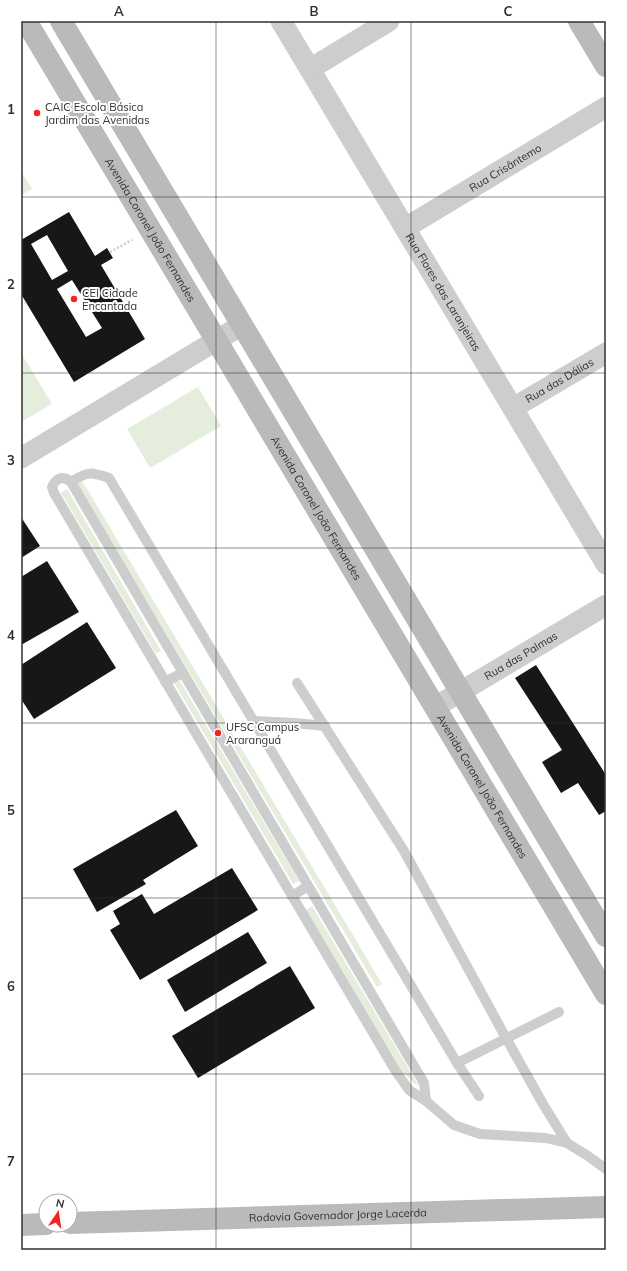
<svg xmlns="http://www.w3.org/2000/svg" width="627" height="1271" font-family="Mulish,sans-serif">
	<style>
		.green { fill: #e5eedc }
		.building { fill: #171717; fill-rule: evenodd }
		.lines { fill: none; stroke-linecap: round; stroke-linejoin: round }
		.path { stroke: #cdcdcd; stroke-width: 2.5; stroke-dasharray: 2 2; stroke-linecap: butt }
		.lane { stroke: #cdcdcd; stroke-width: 10 }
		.street { stroke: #cdcdcd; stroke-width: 21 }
		.secondary { stroke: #bababa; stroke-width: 22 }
		.grid { fill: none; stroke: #303030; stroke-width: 1; stroke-opacity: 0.55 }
		.poi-dot { fill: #f42425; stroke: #fff; stroke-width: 1.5 }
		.labels { text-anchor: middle; stroke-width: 4; stroke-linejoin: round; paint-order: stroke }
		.poi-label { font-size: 11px; fill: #303030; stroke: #fff; text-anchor: start }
		.street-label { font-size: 11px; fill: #303030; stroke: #fff }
		.neatline { fill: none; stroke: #303030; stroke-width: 1.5 }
		.grid-label { font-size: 13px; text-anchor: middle; font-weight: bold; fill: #303030 }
	</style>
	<rect width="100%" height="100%" fill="#fff"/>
	<!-- green -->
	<g class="green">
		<polygon points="21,171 32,189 21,195"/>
		<polygon points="21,353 52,404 21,422"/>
		<polygon points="198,387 221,426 150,468 127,429"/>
		<polygon points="81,479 382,984 377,987 76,482"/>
		<polygon points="67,489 161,651 156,654 61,493"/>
		<polygon points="178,678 299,881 293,884 173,681"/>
		<polygon points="312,906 420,1088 401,1071 306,910"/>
	</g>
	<!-- building -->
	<g class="building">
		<path d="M69,212L95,256L107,248L113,258L101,265L145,339L74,382L21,294V240ZM47,235L68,271L52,280L31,244ZM72,280L102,328L86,337L57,289Z"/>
		<polygon points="21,517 40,546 21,558"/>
		<polygon points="47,561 79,612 21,645 21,577"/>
		<polygon points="87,622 116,668 34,719 21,699 21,665"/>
		<polygon points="536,665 606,775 606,811 599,815 578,783 561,793 542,762 562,750 515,678"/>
		<polygon points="176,810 198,846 143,880 146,884 97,912 73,869"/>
		<polygon points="232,868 258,910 140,980 110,930 120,924 113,911 142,894 154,914"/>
		<polygon points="248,932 267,963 185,1012 167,980"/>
		<polygon points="290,966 315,1008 198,1078 172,1036"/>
	</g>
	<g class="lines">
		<!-- path -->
		<g class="path">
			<polyline points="110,252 132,240"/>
			<polyline points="21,305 26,302"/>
		</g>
		<!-- lane -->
		<g class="lane">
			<path d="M71,482C88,471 91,472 109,478L457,1063L479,1096"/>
			<polyline points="165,682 182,673"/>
			<polyline points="297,683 404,851 506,1038 543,1104 567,1143"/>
			<polyline points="254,721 295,723 325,726"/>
			<polyline points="292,896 308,886"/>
			<polyline points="457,1063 559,1012"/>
			<path d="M426,1101L424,1083L71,482C63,475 56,478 52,487L54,493L395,1070L409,1090L426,1101L454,1125L480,1134L546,1138L567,1143L588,1156L606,1169"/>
		</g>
		<!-- street -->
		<g class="street">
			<path id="s1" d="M281,21L606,564"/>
			<polyline points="310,69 389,21"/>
			<path id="s2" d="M405,228L606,107"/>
			<path id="s3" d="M513,408L606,353"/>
			<polyline points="21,458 242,325"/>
			<path id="s4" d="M435,707L606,605"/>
		</g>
		<!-- secondary -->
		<g class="secondary">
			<path id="s5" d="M26,21L606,994"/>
			<polyline points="61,21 606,936"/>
			<polyline points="579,21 606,66"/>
			<path id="s6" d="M70,1223L606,1207"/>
			<polyline points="21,1225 46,1224"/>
		</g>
	</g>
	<!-- grid -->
	<path class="grid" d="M216,21V1250M411,21V1250M21,197H606M21,373H606M21,548H606M21,723H606M21,898H606M21,1074H606"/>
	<!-- markers -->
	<g class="poi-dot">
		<circle cx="37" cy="113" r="4"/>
		<circle cx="74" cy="299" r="4"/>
		<circle cx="218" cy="733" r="4"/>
	</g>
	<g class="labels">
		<!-- poi labels -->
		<g class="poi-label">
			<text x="45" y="111">CAIC Escola Básica<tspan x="45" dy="13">Jardim das Avenidas</tspan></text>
			<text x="82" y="297">CEI Cidade<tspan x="82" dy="13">Encantada</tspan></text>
			<text x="226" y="731">UFSC Campus<tspan x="226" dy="13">Araranguá</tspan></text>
		</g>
		<!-- street labels -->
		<g class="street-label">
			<text dy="4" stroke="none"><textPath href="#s2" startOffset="117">Rua Crisântemo</textPath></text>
			<text dy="4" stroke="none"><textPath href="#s5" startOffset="243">Avenida Coronel João Fernandes</textPath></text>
			<text dy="4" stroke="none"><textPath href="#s1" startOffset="316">Rua Flores das Laranjeiras</textPath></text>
			<text dy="4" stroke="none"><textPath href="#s3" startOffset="54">Rua das Dálias</textPath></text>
			<text dy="4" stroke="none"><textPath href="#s5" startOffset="567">Avenida Coronel João Fernandes</textPath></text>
			<text dy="4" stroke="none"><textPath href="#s4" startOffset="100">Rua das Palmas</textPath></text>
			<text dy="4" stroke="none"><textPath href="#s5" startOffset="891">Avenida Coronel João Fernandes</textPath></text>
			<text dy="4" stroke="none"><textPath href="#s6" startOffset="268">Rodovia Governador Jorge Lacerda</textPath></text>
		</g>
	</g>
	<!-- border -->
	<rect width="627" height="1271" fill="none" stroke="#ffffff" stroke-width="44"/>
	<!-- north arrow -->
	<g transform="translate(58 1213) rotate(13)"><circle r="19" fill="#ffffff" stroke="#acacac"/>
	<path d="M0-3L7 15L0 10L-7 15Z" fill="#f42425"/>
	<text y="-6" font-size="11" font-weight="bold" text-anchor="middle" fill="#303030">N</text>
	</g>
	<rect x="22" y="22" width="583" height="1227" class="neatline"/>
	<g class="grid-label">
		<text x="119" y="16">A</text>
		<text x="314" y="16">B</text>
		<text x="508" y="16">C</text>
		<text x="11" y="114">1</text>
		<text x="11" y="289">2</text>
		<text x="11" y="465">3</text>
		<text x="11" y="640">4</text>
		<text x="11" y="815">5</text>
		<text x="11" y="991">6</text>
		<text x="11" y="1166">7</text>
	</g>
</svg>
